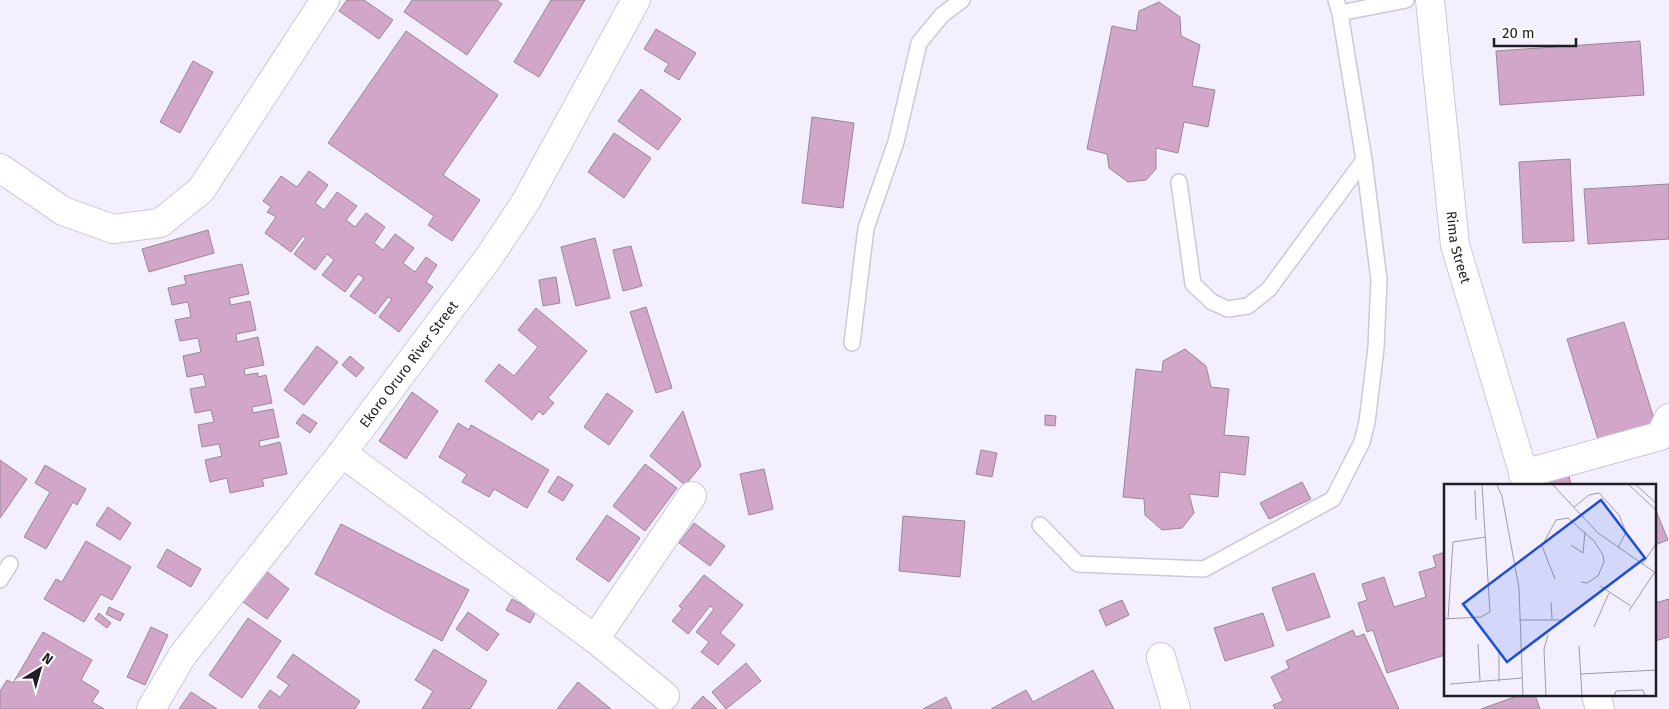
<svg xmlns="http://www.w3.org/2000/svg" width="1669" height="709" font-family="'Fira Sans',sans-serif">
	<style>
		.building { fill: #d1a6c8; stroke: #998895 }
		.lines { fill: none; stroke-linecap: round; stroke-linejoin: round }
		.service-casing { stroke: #cdc7da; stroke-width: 18 }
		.minor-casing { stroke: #cdc7da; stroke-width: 30 }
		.service { stroke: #fff; stroke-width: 15 }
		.minor { stroke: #fff; stroke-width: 28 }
		.labels { text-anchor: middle; stroke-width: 4; stroke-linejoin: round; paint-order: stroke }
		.street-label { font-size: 14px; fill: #1f1c23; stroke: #fff }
		.inset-road { fill: none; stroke: #9f9ba7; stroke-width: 1 }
		.view { fill: #1d4ed8; fill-opacity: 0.15; stroke: #1d4ed8; stroke-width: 2.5 }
		.inset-edge { fill: none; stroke: #1f1c23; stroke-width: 2.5 }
	</style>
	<rect width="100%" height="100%" fill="#f4efff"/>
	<!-- building -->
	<g class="building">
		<polygon points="347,0 364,0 393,20 379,39 339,11"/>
		<polygon points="412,0 497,0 502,4 467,55 404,12"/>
		<polygon points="551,0 585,0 539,77 514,62"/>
		<polygon points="1159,2 1180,17 1181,36 1200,45 1192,86 1215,90 1208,127 1184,122 1178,153 1156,148 1156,169 1146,180 1128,182 1109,168 1107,154 1087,149 1112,26 1136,31 1139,11"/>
		<polygon points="656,29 696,53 679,80 664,71 669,64 644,49"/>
		<polygon points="406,31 498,95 443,175 480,200 452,241 428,225 434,216 328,143"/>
		<polygon points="1640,41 1644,95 1500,105 1496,51"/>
		<polygon points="193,61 213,72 180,133 160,122"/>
		<polygon points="641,89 681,119 658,150 618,121"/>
		<polygon points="812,117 854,123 843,208 802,203"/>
		<polygon points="614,133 651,158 624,198 588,172"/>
		<polygon points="1570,159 1574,241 1523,243 1519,162"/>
		<polygon points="309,171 328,185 315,203 324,210 337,192 357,206 346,220 355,227 366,213 385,227 374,243 383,250 395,234 414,248 403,263 415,272 426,257 437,265 426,282 433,287 399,332 379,317 392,299 388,297 375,314 350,296 364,278 358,274 345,292 322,275 334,260 327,254 315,270 294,254 306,238 303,236 291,252 265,233 276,217 267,212 271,207 263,201 281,176 297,187"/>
		<polygon points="1669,184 1669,239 1588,244 1584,189"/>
		<polygon points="208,230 214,253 149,272 142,249"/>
		<polygon points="595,238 610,298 576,306 561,247"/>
		<polygon points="631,246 642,286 623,291 613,250"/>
		<polygon points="242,264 249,294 229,298 231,305 250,301 256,330 236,334 237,342 258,337 264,365 244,369 245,375 258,373 258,377 266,375 272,403 252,407 253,413 273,409 279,437 259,441 260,447 280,442 287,474 262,479 264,486 230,493 227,478 210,482 205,460 222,456 219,444 202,447 198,425 214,422 211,410 195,413 190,389 206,386 203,374 187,377 183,356 201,352 198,338 180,341 175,320 191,317 188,302 172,305 168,288 186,284 184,276"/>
		<polygon points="556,277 560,303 543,306 539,280"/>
		<polygon points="646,307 672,388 656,393 630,312"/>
		<polygon points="536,308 587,351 548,398 554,403 543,415 539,411 532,420 485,381 499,364 514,376 538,347 518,330"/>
		<polygon points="1624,322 1658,432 1601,449 1567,339"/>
		<polygon points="317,346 338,362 304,405 284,390"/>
		<polygon points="1185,349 1206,366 1211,387 1229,389 1224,435 1249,437 1245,475 1220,472 1218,497 1189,494 1194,513 1182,528 1162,530 1145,515 1144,499 1123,497 1136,369 1162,372 1163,361"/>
		<polygon points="350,356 364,368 356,377 342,365"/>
		<polygon points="412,392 438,411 406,459 379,441"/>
		<polygon points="607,393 633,411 609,445 584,427"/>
		<polygon points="683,411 701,466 685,485 650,456"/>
		<polygon points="303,414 317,423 310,433 296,423"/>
		<polygon points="1045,415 1056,416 1055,426 1045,425"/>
		<polygon points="458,423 469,430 471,425 549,470 527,508 494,489 489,497 462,482 467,474 439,457"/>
		<polygon points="981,450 997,453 992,477 976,474"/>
		<polygon points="0,460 27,479 0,518"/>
		<polygon points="645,464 677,488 645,531 613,506"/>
		<polygon points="45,465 86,489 77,505 73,502 46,549 24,537 50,492 35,483"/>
		<polygon points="764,469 773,509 749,515 740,474"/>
		<polygon points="558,476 573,485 563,501 548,492"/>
		<polygon points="1569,476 1571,485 1551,485 1550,481"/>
		<polygon points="1302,482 1311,499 1269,519 1260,503"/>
		<polygon points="108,507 131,523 120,540 96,525"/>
		<polygon points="1655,508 1668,540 1655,545"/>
		<polygon points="607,515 640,538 609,582 576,559"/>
		<polygon points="903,516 965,521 960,577 899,571"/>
		<polygon points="694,523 725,546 710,566 679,543"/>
		<polygon points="341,524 469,590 442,641 315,574"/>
		<polygon points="86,541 131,567 112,600 101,594 84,622 44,599 56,579 62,582"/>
		<polygon points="167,549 201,569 191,587 157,567"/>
		<polygon points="1445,552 1445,655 1387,673 1373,630 1367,632 1358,603 1367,600 1362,584 1384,577 1394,607 1426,597 1419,572 1436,567 1433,556"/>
		<polygon points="266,571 289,589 267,619 243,602"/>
		<polygon points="1314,573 1330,617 1287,631 1272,588"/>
		<polygon points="704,575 743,605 720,633 735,645 718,665 701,652 709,642 696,632 714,609 710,606 688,634 672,621 682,609 679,606"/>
		<polygon points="512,599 536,612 530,623 506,610"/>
		<polygon points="1669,599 1669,637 1655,641 1655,603"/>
		<polygon points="1122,600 1129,615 1106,626 1099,610"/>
		<polygon points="109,607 124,614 120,621 106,614"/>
		<polygon points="468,612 499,634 487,651 456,629"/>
		<polygon points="99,613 111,623 107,628 95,619"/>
		<polygon points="1263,613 1274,646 1225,661 1214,628"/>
		<polygon points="248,618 281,641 242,698 209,675"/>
		<polygon points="151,627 168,635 145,685 127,677"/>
		<polygon points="1353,630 1356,637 1364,634 1399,709 1275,709 1273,705 1283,701 1271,677 1289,668 1286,661"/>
		<polygon points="43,632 92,660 81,680 99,691 92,702 104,709 0,709 0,691 7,680 13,683"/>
		<polygon points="434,649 487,681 470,709 422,709 433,691 415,680"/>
		<polygon points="293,654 360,701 355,709 261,709 258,707 270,690 280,697 289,685 277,677"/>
		<polygon points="746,663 761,681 726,709 712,692"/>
		<polygon points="1093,670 1114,709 991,709 1026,690 1033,702"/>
		<polygon points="578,682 611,709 557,709"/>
		<polygon points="191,692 217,709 179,709"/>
		<polygon points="1520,695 1535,695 1540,709 1481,709"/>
		<polygon points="703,696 717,709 691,709"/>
		<polygon points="946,697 952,709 923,709"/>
	</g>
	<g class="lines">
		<!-- service casing -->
		<g class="service-casing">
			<g id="service">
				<polyline points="1340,13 1406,0"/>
				<polyline points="1179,182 1193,284 1212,302 1228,309 1248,306 1269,289 1364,160"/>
				<polyline points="852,343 866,228 896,142 919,43 942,15 962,0"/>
				<polyline points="1040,525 1078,564 1204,569 1333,499 1362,442 1367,422 1376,348 1379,280 1364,160 1340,13 1336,0"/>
				<polyline points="0,580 10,564"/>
			</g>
		</g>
		<!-- minor casing -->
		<g class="minor-casing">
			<g id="minor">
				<path id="s1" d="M1430,0L1455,245L1527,485"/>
				<polyline points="0,168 63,211 113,229 160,223 201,190 325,0"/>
				<polyline points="342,453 595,639 665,696"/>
				<polyline points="1523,474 1660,436 1669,418"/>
				<polyline points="595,639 692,496"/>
				<polyline points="1161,657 1176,709"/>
				<polyline points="1596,695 1600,709"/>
				<path id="s2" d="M151,709L182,656L342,453L489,257L525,203L636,0"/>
			</g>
		</g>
		<!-- service -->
		<use href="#service" class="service"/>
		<!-- minor -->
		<use href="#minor" class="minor"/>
	</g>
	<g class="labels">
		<!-- street labels -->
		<g class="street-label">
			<text dy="5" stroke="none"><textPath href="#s1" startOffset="249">Rima Street</textPath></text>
			<text dy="5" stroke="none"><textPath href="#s2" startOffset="431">Ekoro Oruro River Street</textPath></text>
		</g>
	</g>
	<!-- overview -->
	<g transform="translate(1444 484)">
		<rect width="212" height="212" fill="#f4efff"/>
		<path class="inset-road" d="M53,1L58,12L75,104L79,212M109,1L154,49L213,90M185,1L213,27M192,1L213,20M31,6L32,36M130,23L145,11L155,9L175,31L182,48L174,64M127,61L139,69L141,48M198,81L213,58M111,95L98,62L112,36L124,34L150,57L159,71L160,78L154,92L143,99L137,98M156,102L187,122M107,118L108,135M185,127L210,89M0,135L37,133L46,128L38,1M4,135L9,58L42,53M75,136H117M150,143L165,109M34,160L36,197M135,162L138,212M55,166V198M137,190L213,186M6,200L78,194M102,212L100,165L104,151M170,212L172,207L199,206L201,212"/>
		<path class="view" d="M157,16L201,74L63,178L19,120Z"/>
		<rect width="212" height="212" class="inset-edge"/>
	</g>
	<!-- north arrow -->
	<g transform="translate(40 669) rotate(37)" stroke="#ffffff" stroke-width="4" paint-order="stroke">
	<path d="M0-4L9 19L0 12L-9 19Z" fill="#1f1c23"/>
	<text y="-8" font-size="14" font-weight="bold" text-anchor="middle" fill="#1f1c23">N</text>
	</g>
	<!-- scale -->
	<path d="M1494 38v8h82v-8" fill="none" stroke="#1f1c23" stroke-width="2.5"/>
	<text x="1502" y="38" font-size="15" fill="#1f1c23" stroke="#ffffff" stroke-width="4" paint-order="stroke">20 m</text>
</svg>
